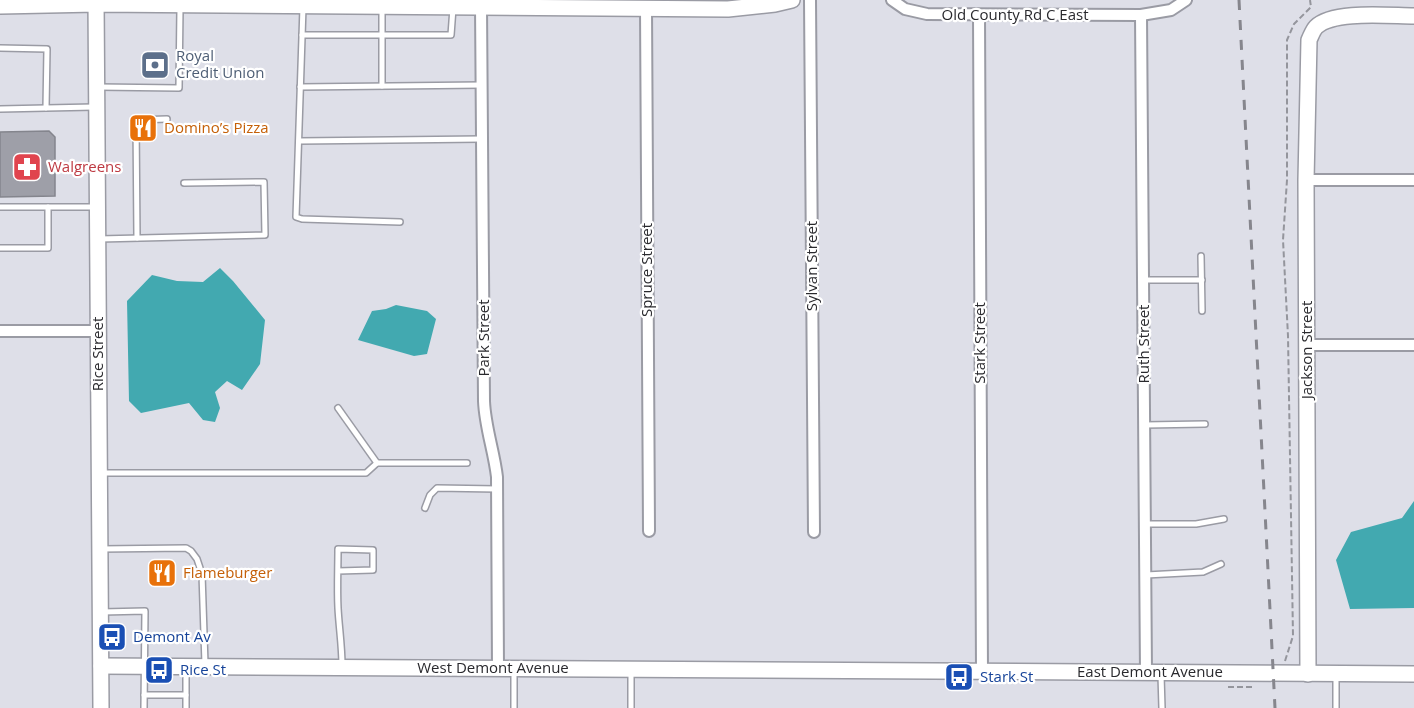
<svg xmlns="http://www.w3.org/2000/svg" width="1414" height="708" font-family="'Open Sans',sans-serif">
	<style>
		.water { fill: #42a9b0 }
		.building { fill: #9e9fa8; stroke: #84858d; stroke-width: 1.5 }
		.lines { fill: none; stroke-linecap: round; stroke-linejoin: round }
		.lane-casing { stroke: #9a9ba4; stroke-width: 8 }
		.street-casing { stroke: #9a9ba4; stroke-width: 14 }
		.secondary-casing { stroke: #9a9ba4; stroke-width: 18 }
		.path { stroke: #94959c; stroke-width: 2; stroke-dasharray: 6 3; stroke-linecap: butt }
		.lane { stroke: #fff; stroke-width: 5 }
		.street { stroke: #fff; stroke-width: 10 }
		.secondary { stroke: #fff; stroke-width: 15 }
		.rail { stroke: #86868d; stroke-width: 3; stroke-dasharray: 10 10; stroke-linecap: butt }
		.labels { text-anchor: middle; stroke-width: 4.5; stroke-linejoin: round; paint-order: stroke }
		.street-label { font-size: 15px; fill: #29292d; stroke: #fff }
		.service-label { font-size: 15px; fill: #4e5e75; stroke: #fff; text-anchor: start }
		.food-label { font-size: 15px; fill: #c56008; stroke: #fff; text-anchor: start }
		.health-label { font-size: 15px; fill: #be3a42; stroke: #fff; text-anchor: start }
		.transit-label { font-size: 15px; fill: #164399; stroke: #fff; text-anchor: start }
	</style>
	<rect width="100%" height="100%" fill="#dedfe8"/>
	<!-- water -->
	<g class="water">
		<polygon points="220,268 233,281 265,320 260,364 242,390 227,381 215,392 220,408 215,422 203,420 189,403 141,413 129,401 127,301 152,275 177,281 203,282"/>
		<polygon points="396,305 427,311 436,319 427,354 414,356 358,340 372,311 386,309"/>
		<polygon points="1414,501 1414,608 1350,609 1336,560 1351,532 1402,518"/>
	</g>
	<!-- building -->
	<polygon class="building" points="49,131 55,137 55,196 0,197 0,132"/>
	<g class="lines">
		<!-- lane casing -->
		<g class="lane-casing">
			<g id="lane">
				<polyline points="303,7 296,217 302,219 400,222"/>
				<polyline points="302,35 451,35 453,8"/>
				<polyline points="0,48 47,49 46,108 94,107"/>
				<polyline points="382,86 382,7"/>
				<polyline points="98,87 179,88 180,8"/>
				<polyline points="300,87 482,85"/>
				<polyline points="0,109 46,108"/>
				<polyline points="299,141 482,139"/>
				<polyline points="0,207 95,207"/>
				<polyline points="137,238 136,120 167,119"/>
				<polyline points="99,239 265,235 264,182 184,183"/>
				<polyline points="0,248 48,248 48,207"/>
				<polyline points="1201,256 1202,311"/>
				<polyline points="1144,280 1202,280"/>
				<polyline points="338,408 377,463"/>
				<polyline points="1145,425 1205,424"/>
				<polyline points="100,473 366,473 377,463 467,463"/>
				<polyline points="425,508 430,495 437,488 497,489"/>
				<polyline points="1145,524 1196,524 1224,519"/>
				<polyline points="101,549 186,548 191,551 197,559 202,574 205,664"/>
				<path d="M338,571L373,570V550L338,549C338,569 337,588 338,608C339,627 342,646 342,666"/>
				<polyline points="1146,575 1203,572 1221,564"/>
				<polyline points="102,612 145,611 144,708"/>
				<polyline points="186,668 186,708"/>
				<polyline points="514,670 514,708"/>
				<polyline points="631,671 631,708"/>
				<polyline points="1161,675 1162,708"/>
				<polyline points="144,695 186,695"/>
				<polyline points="1336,708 1336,675"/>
			</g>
		</g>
		<!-- street casing -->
		<g class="street-casing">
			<g id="street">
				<polyline points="810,0 814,532"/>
				<polyline points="892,0 905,9 927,14 1141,15 1171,10 1186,0"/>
				<path d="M481,6L484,401C485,427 494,451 497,477L498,668"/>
				<polyline points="646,8 649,531"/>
				<polyline points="979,15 982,672"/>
				<polyline points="1141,15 1146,673"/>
				<polyline points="1306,180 1414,180"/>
				<polyline points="0,331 97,331"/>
				<polyline points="1307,345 1414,345"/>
			</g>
		</g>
		<!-- secondary casing -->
		<g class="secondary-casing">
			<g id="secondary">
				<polyline points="96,0 101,708"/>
				<polyline points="0,6 96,4 728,9 775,4 792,0"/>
				<polyline points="101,666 1414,674"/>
				<path d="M1308,674L1306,180L1309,40C1311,36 1313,30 1316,27C1333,10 1390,16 1414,16"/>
			</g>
		</g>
		<!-- path -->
		<g class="path">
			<polyline points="1285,661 1293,636 1288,336 1283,240 1287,180 1287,40 1294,24 1311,7 1310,0"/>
			<polyline points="1228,687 1252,687"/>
		</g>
		<!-- lane -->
		<use href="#lane" class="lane"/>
		<!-- street -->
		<use href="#street" class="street"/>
		<!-- secondary -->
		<use href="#secondary" class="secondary"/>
		<!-- rail -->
		<polyline class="rail" points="1239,0 1275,708"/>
	</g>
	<!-- icons -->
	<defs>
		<g id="bank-square" transform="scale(1.5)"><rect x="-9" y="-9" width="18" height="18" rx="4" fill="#5c6f8a" stroke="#fff"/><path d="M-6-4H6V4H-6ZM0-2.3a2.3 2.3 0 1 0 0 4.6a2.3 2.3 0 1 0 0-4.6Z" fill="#fff"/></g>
		<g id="restaurant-square" transform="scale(1.5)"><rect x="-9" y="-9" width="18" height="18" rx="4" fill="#e8710a" stroke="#fff"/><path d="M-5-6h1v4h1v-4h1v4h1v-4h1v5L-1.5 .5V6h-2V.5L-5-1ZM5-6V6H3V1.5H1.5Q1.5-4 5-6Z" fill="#fff"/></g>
		<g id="pharmacy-square" transform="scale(1.5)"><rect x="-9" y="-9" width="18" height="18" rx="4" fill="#e0444e" stroke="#fff"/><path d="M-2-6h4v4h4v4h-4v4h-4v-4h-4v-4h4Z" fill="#fff"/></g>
		<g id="bus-square" transform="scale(1.5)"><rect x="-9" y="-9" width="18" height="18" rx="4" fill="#1a4fb4" stroke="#fff"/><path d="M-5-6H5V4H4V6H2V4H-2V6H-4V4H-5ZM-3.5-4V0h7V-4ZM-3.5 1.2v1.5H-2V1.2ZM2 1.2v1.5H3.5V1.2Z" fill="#fff"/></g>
	</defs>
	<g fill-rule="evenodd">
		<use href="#bank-square" x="155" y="65"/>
		<use href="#restaurant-square" x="143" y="128"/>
		<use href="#pharmacy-square" x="27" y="167"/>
		<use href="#restaurant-square" x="162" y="573"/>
		<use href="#bus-square" x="112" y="637"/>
		<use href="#bus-square" x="159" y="670"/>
		<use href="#bus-square" x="959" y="677"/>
	</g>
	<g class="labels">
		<!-- street labels -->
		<g class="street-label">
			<text x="1015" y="20">Old County Rd C East</text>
			<text transform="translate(812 266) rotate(-90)" y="5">Sylvan Street</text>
			<text transform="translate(647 270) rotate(-90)" y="5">Spruce Street</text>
			<text transform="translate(484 338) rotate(-90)" y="5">Park Street</text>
			<text transform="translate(980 343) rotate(-90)" y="5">Stark Street</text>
			<text transform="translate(1144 344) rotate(-90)" y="5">Ruth Street</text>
			<text transform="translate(1307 350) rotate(-90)" y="5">Jackson Street</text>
			<text transform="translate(98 354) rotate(-90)" y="5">Rice Street</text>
			<text x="493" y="673">West Demont Avenue</text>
			<text x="1150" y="677">East Demont Avenue</text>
		</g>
		<!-- service labels -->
		<g class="service-label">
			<text x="176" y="61">Royal<tspan x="176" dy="17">Credit Union</tspan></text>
		</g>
		<!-- food labels -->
		<g class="food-label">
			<text x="164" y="133">Domino’s Pizza</text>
			<text x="183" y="578">Flameburger</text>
		</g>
		<!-- health labels -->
		<g class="health-label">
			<text x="48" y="172">Walgreens</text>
		</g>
		<!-- transit labels -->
		<g class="transit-label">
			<text x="133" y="642">Demont Av</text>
			<text x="180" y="675">Rice St</text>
			<text x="980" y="682">Stark St</text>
		</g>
	</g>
</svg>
